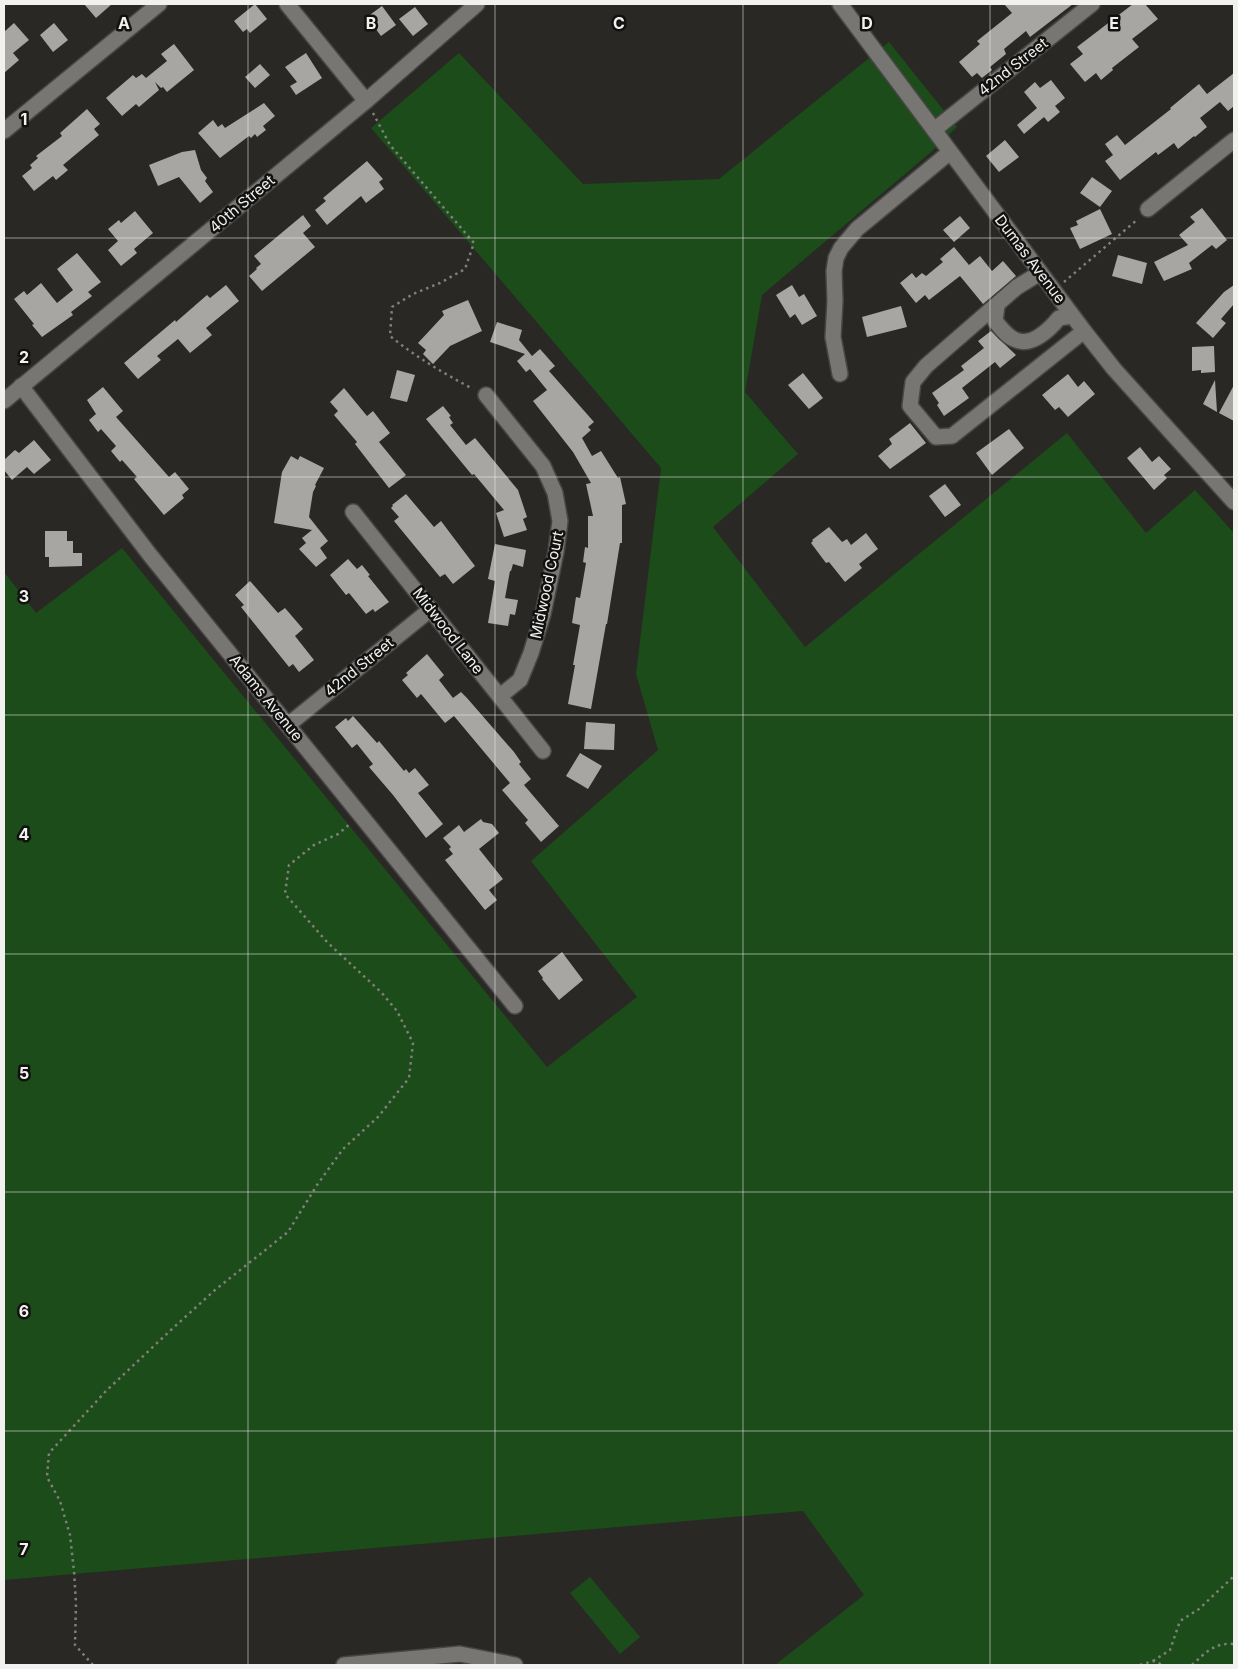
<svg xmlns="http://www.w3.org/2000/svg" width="1238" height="1669" font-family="Inter,sans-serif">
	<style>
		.green { fill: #1b4c19 }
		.building { fill: #a7a6a3 }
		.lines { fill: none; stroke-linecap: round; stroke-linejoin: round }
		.minor-casing { stroke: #474645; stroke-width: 18 }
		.path { stroke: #807f7c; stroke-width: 2.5; stroke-dasharray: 2.5 4; stroke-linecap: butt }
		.minor { stroke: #777673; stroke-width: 15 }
		.grid { fill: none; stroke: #f2f1ef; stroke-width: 1; stroke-opacity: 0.55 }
		.labels { text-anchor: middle; stroke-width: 5; stroke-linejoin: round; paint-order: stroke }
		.street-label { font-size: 15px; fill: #f2f1ef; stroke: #111110 }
		.grid-label { font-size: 16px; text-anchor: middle; font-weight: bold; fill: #f2f1ef; stroke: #111110; stroke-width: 5; stroke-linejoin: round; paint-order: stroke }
	</style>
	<rect width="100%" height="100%" fill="#292825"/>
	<!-- green -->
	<g class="green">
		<polygon points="889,42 957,127 930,153 762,295 745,392 798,454 713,527 805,647 1067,433 1146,533 1195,490 1234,533 1234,1665 775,1665 864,1595 803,1511 4,1580 4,572 36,613 122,548 547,1067 637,997 531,861 658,750 636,674 661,468 371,128 459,53 583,184 719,179"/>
		<polygon points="590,1577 640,1637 620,1654 570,1593"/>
	</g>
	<!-- building -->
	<g class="building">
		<polygon points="84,4 112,4 96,18"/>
		<polygon points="255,4 267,19 250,33 247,29 243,32 234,21"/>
		<polygon points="1004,4 1073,4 1030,37 1026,31 1004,49 1006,54 990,67 992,70 982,78 977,73 972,77 959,62 980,44 977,41 1012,13"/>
		<polygon points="1133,4 1145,4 1158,19 1132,39 1139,47 1112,68 1113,70 1101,80 1096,73 1085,82 1070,64 1083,54 1077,47"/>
		<polygon points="382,6 396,25 381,36 367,17"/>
		<polygon points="415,7 428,24 413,36 399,19"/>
		<polygon points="14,23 29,40 13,53 19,60 4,73 4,32"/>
		<polygon points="54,23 68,40 53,52 40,35"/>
		<polygon points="174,44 194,70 167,92 163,87 161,88 155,82 159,90 139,107 136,104 122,116 106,98 133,75 136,78 142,74 146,78 167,61 161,54"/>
		<polygon points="306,53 322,78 296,95 290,86 297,82 285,67"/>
		<polygon points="260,64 270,75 255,88 245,77"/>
		<polygon points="1234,73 1234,106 1228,111 1220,102 1200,118 1207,127 1195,137 1194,136 1178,149 1174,143 1158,155 1156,152 1120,180 1105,161 1113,155 1105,144 1117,135 1125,145 1171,109 1170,108 1199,84 1207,94"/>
		<polygon points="1051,80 1065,98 1055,106 1060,112 1048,122 1044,117 1024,134 1017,125 1037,108 1024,92 1035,82 1040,88"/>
		<polygon points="264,103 275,116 263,126 266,130 257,137 255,134 251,138 249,136 220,158 198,133 213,120 218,127 222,124 225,128"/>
		<polygon points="87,109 100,124 94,129 99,135 63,165 68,170 56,180 53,176 34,191 22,176 32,168 30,165 38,158 36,156 62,136 60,133"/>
		<polygon points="1005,140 1019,157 999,172 986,156"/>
		<polygon points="195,150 201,170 207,178 205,181 213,192 200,203 179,177 158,186 149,165 182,152"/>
		<polygon points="367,161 383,179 379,182 384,189 366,203 361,196 327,225 315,210 326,201 323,198"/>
		<polygon points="1092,177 1112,191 1100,207 1080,193"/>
		<polygon points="1202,208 1227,240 1216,249 1212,245 1189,263 1192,269 1164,281 1154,262 1188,245 1179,235 1195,222 1190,217"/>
		<polygon points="1100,209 1112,234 1080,249 1070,228 1078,225 1076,221"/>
		<polygon points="135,211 153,233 134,249 137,253 121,266 108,250 118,241 108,229 119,220 121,223"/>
		<polygon points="303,215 311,226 303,233 315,247 262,291 249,276 257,269 256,268 261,264 254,256"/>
		<polygon points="960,216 970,228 954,242 943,230"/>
		<polygon points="954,247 969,265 980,256 992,271 1003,261 1016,276 983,304 960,276 929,300 925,295 916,303 900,283 912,273 916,278 922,273 926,276 943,262 940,259"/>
		<polygon points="77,253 101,282 88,292 92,296 71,312 73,315 42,337 32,325 34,324 14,299 24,291 27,295 41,283 57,303 73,290 57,269"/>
		<polygon points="1118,255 1147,263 1142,284 1112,276"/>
		<polygon points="226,285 239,301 206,328 212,335 190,353 178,339 157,356 161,360 138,379 124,363 175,320 176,322 207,295 210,298"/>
		<polygon points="792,285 799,297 804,294 817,316 802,325 795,314 790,318 776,295"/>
		<polygon points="1234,285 1234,304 1221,319 1226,323 1213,338 1196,323 1224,292"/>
		<polygon points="468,300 482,331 450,346 433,364 423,354 426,350 418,343 444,315 442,311"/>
		<polygon points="901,306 907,327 867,337 862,317"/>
		<polygon points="497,322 522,330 519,340 532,356 540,349 555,366 549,371 594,422 588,427 591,430 582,438 592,456 601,451 618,478 620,477 626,504 622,505 622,543 620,543 607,624 606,624 591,709 568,704 575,665 573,665 580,625 572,623 576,597 580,598 586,563 583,562 585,547 588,548 588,516 593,516 586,484 591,483 573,452 533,401 547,390 530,369 526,372 517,361 525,354 490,342"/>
		<polygon points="991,331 1016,355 1000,368 995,362 962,388 969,398 944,416 937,405 939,403 932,393 964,370 961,366 984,348 978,341"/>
		<polygon points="1214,346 1215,372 1201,373 1201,370 1192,371 1192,347"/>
		<polygon points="397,370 415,375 407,402 390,398"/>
		<polygon points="803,373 823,398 809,409 788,385"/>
		<polygon points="1068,374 1078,387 1084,381 1095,394 1068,417 1059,407 1055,410 1042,395"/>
		<polygon points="1215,380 1217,412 1203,404"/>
		<polygon points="1234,385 1234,421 1219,413"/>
		<polygon points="103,387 123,411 116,417 169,477 175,472 189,489 182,495 184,498 164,515 134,479 137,477 122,460 120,462 111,451 116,446 101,429 98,432 89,420 96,414 87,400"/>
		<polygon points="344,388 367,416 373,411 390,433 379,442 406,475 389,488 355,444 357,442 334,415 338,411 330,402"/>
		<polygon points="443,406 451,416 449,417 453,423 450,425 466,445 475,438 518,490 527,517 523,519 527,530 504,537 496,513 504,510 474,474 472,475 426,419"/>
		<polygon points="910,423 926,443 890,469 878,456 892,444 889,439"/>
		<polygon points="1009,429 1024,448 992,475 976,453"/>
		<polygon points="34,440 51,460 34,474 27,467 12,480 4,470 4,460 15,450 19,453"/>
		<polygon points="1140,447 1152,462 1159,456 1171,469 1164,475 1167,478 1154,490 1127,458"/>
		<polygon points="291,456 298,460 300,456 324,468 315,485 316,486 313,492 309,517 328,541 320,548 327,558 316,567 299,549 306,543 302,538 312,530 274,523 282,472"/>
		<polygon points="945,484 961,505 945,517 929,496"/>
		<polygon points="406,494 434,527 441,521 475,566 453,584 445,574 440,577 394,521 399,517 391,508 393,506 392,505"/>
		<polygon points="829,527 842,542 847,539 851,545 866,533 878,549 859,564 862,568 845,582 829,562 826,563 811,543 813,541 812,540"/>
		<polygon points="45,531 67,531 67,541 73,541 73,553 82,553 82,566 49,567 49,557 45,557"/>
		<polygon points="495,544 526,550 523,567 513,564 511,571 510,571 505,598 518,600 515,615 510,614 508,626 488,623 495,581 488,579"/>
		<polygon points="348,559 357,569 362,565 370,575 368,576 389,602 375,612 373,609 366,614 349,593 346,595 330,575"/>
		<polygon points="250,581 278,613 285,608 303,629 295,636 314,660 299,672 293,664 289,667 241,607 244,605 235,595"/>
		<polygon points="427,654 444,675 439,680 453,698 461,692 467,698 514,752 521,762 519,764 531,779 524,785 559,826 541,842 525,823 528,820 502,790 510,783 454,716 445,723 421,694 417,698 402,680 408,675 406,673"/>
		<polygon points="353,716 377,743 379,741 404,771 406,769 409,773 415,768 429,785 418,793 443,824 426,838 393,795 369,767 373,764 357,744 352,748 335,727 346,718 348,721"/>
		<polygon points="586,722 615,724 614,750 584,749"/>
		<polygon points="580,753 602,766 588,789 566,776"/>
		<polygon points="481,819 483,822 492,824 499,833 479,849 503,879 489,890 497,900 485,910 445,860 453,854 449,849 451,847 443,838 459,825 464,832"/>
		<polygon points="562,952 583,980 559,1000 542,979 543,978 538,971"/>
	</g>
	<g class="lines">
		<!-- minor casing -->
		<g class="minor-casing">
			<g id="minor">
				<polyline points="287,4 366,101"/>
				<polyline points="840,4 1084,331 1114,369 1234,502"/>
				<polyline points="934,130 1092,4"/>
				<polyline points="4,131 159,4"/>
				<polyline points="1148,209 1234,140"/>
				<polyline points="1040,273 1017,287 926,366 913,382 910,406 936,437 952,436 1084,331"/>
				<path d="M997,306L995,321C1001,328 1007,337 1016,340C1032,347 1050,329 1059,318L1072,316"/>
				<polyline points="840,374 833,337 835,301 834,271 836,258 841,248 857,229 950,152"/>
				<polyline points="21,386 150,555 515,1006"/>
				<polyline points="486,395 543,466 555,493 560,521 556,552 543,614 531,653 520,680 500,696"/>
				<polyline points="4,401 366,101 477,4"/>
				<polyline points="353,512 543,751"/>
				<polyline points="288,725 431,609"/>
				<polyline points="344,1665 460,1654 515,1665"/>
			</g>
		</g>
		<!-- path -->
		<g class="path">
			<path d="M373,113L390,145L474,243L465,269L440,283L413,294L392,307L390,336C416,357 443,373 473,389"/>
			<polyline points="1064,282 1138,219"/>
			<polyline points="1153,1661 1170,1650 1180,1621 1199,1609 1234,1576"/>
			<polyline points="93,1665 75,1645 76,1603 74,1571 70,1535 60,1501 47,1477 49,1453 106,1391 172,1329 215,1290 288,1232 317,1185 343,1149 378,1117 409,1078 413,1043 397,1011 381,992 327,942 285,894 289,865 314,845 338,834 350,824"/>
			<polyline points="1140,1665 1153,1661 1163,1665"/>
			<path d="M1192,1665C1205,1653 1215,1642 1234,1644"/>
		</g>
		<!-- minor -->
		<use href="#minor" class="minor"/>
	</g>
	<!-- grid -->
	<path class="grid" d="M248,4V1665M495,4V1665M743,4V1665M990,4V1665M4,238H1234M4,477H1234M4,715H1234M4,954H1234M4,1192H1234M4,1431H1234"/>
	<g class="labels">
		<!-- street labels -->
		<g class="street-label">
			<text transform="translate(1013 67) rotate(-38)" y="5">42nd Street</text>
			<text transform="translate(242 204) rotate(-40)" y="5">40th Street</text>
			<text transform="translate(1030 259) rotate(53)" y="5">Dumas Avenue</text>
			<text transform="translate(547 585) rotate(-78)" y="5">Midwood Court</text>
			<text transform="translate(448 631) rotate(52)" y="5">Midwood Lane</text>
			<text transform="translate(359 667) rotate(-39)" y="5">42nd Street</text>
			<text transform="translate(266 698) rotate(51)" y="5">Adams Avenue</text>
		</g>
	</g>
	<g class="grid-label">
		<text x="124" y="29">A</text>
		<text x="371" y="29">B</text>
		<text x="619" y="29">C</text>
		<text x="867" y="29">D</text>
		<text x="1114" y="29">E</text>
		<text x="24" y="125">1</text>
		<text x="24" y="363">2</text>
		<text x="24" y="602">3</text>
		<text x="24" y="840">4</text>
		<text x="24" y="1079">5</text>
		<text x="24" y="1317">6</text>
		<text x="24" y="1555">7</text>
	</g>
	<!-- border -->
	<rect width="1238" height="1669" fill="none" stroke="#f2f1ef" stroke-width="10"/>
</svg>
